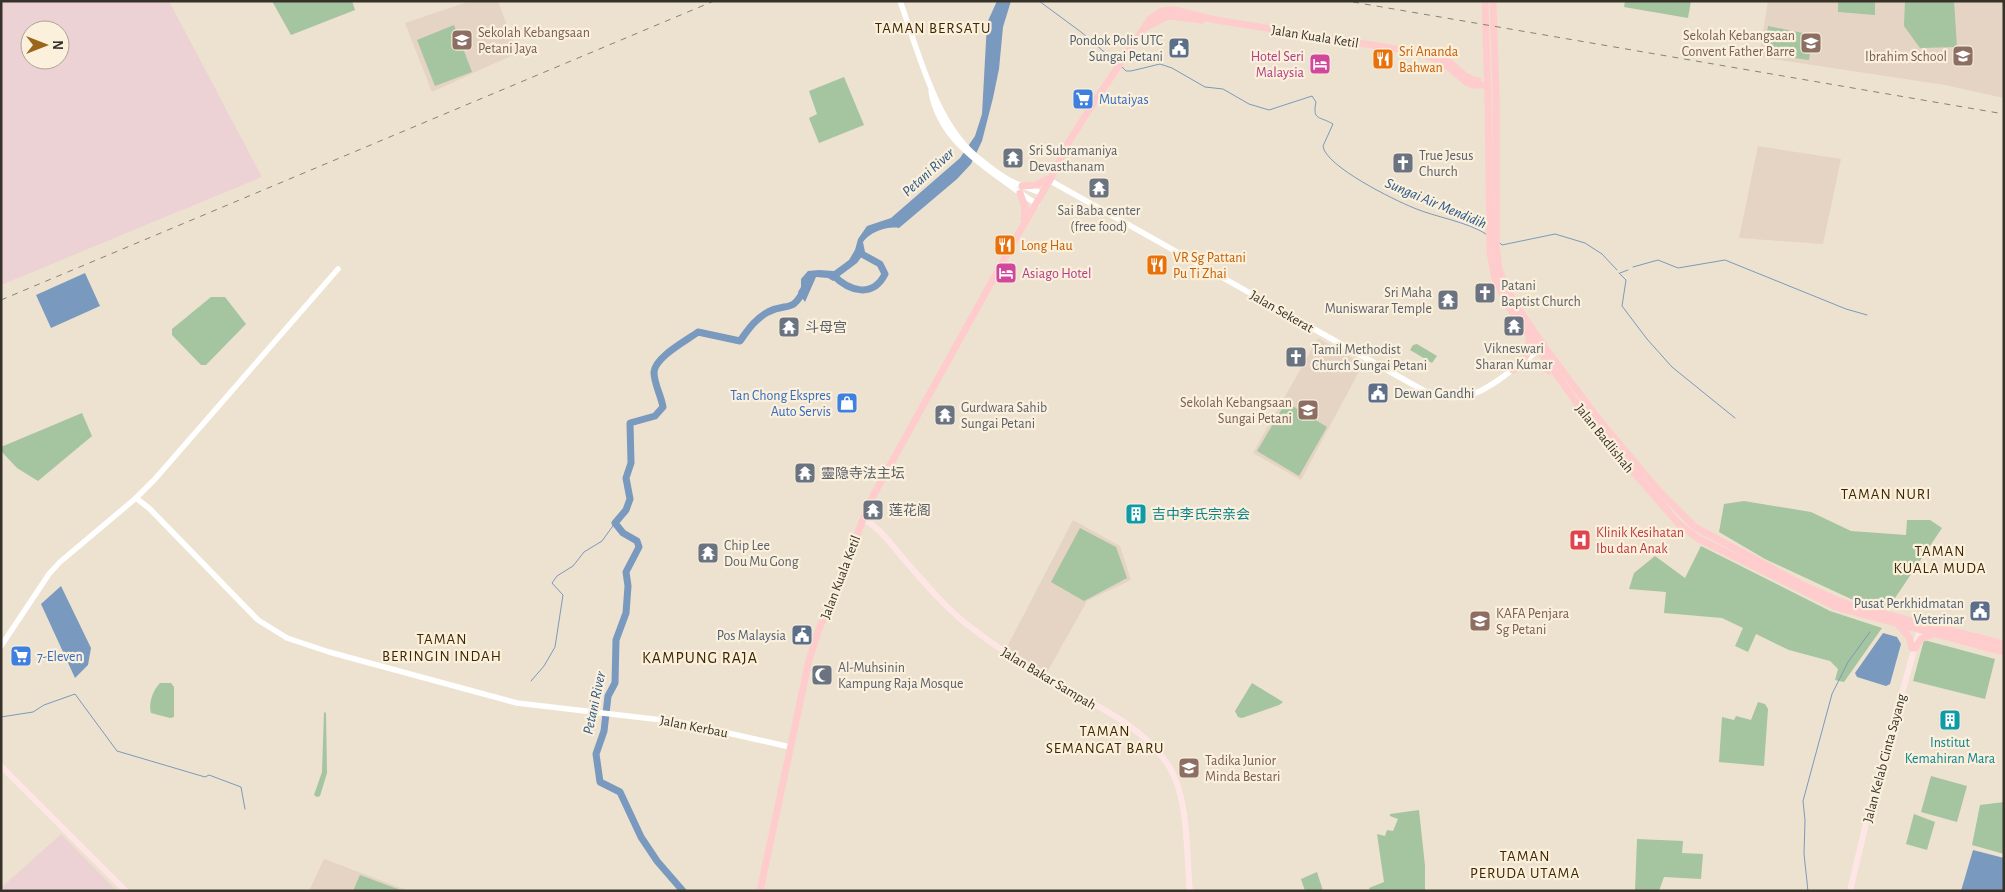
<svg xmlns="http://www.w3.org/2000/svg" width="2005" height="892" font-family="'Alegreya Sans','Noto Sans SC',sans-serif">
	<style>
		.industrial { fill: #edd2d5; fill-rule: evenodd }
		.education { fill: #e5d3c3 }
		.green { fill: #a5c4a0 }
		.water { fill: #7a99be }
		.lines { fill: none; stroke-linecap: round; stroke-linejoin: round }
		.stream { stroke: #7a99be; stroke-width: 1 }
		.river { stroke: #7a99be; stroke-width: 7 }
		.tertiary { stroke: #fff; stroke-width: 5.5 }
		.secondary { stroke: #ffe6e6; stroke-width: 6 }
		.primary { stroke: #ffcccd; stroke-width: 7 }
		.rail { stroke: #888174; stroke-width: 1; stroke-dasharray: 6 6; stroke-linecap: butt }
		.labels { text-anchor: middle; stroke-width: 4.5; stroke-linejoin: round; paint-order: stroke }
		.education-label { font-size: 14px; fill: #785e54; stroke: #faf0dc; text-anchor: start }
		.street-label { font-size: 14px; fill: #36322a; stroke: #faf0dc }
		.service-label { font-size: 14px; fill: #4e5e75; stroke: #faf0dc; text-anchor: end }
		.food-label { font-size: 14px; fill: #c56008; stroke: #faf0dc; text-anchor: start }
		.hotel-label { font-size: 14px; fill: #b23c85; stroke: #faf0dc; text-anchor: end }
		.shop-label { font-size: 14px; fill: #366cbe; stroke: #faf0dc; text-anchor: start }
		.worship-label { font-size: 14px; fill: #5b616d; stroke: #faf0dc; text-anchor: start }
		.culture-label { font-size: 14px; fill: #0d838f; stroke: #faf0dc; text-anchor: start }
		.health-label { font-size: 14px; fill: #be3a42; stroke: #faf0dc; text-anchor: start }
		.neighbourhood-label { font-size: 15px; letter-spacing: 1px; fill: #3e2602; stroke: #faf0dc }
		.water-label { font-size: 15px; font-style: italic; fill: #2d598b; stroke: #faf0dc }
		.quarter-label { font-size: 16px; letter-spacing: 1px; fill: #3e2602; stroke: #faf0dc }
	</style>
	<rect width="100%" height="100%" fill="#ede2cf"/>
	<!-- industrial -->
	<g class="industrial">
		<path d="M1,1H169L262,177L1,285ZM30,30H60V60H30Z"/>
		<polygon points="61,834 117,891 6,891 2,887"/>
	</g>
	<!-- education -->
	<g class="education">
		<polygon points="470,1 498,1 517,53 432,92 405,23"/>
		<polygon points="1768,1 2004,1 2004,98 1945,85 1759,57"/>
		<polygon points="1758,146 1841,159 1823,244 1739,238"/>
		<polygon points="1318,338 1363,364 1301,480 1253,453"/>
		<polygon points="1073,520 1120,546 1131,580 1087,601 1046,674 1007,647"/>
		<polygon points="324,859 409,891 309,891"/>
	</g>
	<!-- green -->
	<g class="green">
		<polygon points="272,1 352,1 355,10 291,35"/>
		<polygon points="1625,1 1691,1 1688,18 1624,7"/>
		<polygon points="1838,1 1875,1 1875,15 1838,12"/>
		<polygon points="1905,1 1954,1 1957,47 1920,48 1904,26"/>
		<polygon points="454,25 472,72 435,86 417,40"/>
		<polygon points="1768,26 1803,33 1812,40 1809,60 1765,54"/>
		<polygon points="844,77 864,125 819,143 809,118 817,114 809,91"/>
		<polygon points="211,297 225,297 246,324 206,365 201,365 172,335 172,329"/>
		<polygon points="1417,344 1437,356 1432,363 1410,350 1413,345"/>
		<polygon points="1286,402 1327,427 1299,476 1257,451"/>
		<polygon points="82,413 92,436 38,481 17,468 1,451 1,447"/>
		<polygon points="1744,501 1811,512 1851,531 1906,535 1907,520 1930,520 1942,528 1887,610 1851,599 1765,559 1719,532 1724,504"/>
		<polygon points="1080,528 1116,547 1127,578 1084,601 1051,582"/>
		<polygon points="1701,546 1830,611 1882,628 1844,682 1835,680 1838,669 1830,661 1789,650 1756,634 1748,652 1735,646 1743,628 1722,618 1664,613 1666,592 1629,589 1634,573 1655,556 1685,578"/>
		<polygon points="1924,640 1995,659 1985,699 1913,681"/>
		<path d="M160,683H171L174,687V717L170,718L151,713C148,703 153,690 160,683Z"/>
		<polygon points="1252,683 1283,702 1279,705 1242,718 1238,717 1235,711"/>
		<polygon points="1758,702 1765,704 1768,709 1764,766 1719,762 1722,717 1734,720 1736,716 1751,720"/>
		<polygon points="324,712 326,713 327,773 320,796 317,797 314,795 322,772"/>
		<polygon points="1931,776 1967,786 1957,822 1921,812"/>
		<polygon points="2004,802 2004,854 1972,845 1980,805"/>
		<polygon points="1419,810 1425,866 1425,891 1371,891 1369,888 1384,882 1377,834 1385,836 1387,830 1393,831 1398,819 1390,816 1390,814"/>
		<polygon points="1914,814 1935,822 1927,850 1906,844"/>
		<polygon points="1637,839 1683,841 1682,853 1703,854 1701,879 1664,877 1659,891 1635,891"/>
		<polygon points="1317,872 1323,891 1305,891 1301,879"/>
		<polygon points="360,875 403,891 353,891"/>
	</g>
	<!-- water -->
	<g class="water">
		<path d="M997,1H1011L1003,27L999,69L993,98L982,141L971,164L957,179L899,228C887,226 870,232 863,242L865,252L857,263L833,281L828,278L816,277L805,302L798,292L801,287V279L808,271L819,270L834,271L849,260L855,250L858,239L867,226L891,218L960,158L975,136L982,114L987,23Z"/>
		<polygon points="85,273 100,306 51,328 36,295"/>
		<polygon points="61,586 91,648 88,665 75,678 41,604"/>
		<polygon points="1883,633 1897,637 1901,644 1890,684 1886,686 1857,677 1855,673"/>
		<polygon points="1973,850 2004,858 2004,891 1961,891"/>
	</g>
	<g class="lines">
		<!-- stream -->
		<g class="stream">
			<polyline points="1039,1 1081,32 1117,63"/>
			<path d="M1122,67L1126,71H1131L1160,64L1172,68L1205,87L1223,89L1249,104L1269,110L1312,96L1316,102C1312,121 1320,116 1333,124L1323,146C1325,166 1394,200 1414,208C1435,217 1468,222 1486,234"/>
			<polyline points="1500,243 1502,245 1555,234 1585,243 1602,254 1617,270"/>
			<polyline points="1633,267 1658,260 1678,268 1725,260 1846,309 1867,315"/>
			<polyline points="1619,273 1626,280 1622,306 1647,339 1672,367 1735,418"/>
			<polyline points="1620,273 1628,270"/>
			<polyline points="531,681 544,666 555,647 563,595 552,583 557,576 573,566 584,552 602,541 615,523"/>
			<polyline points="1,717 33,712 44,705 75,694 117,751 205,777 209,775 241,787 245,809"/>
			<polyline points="1808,891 1804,854 1805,820 1803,801 1832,694 1848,662 1870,632"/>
		</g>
		<!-- river -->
		<g class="river">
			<path d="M833,275C850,292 873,298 885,274L880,264L858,252"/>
			<path d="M683,891L657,861L641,837L620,792L600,782L596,754L604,731L608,696L615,683L616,640L626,613L628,586L626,572L639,547L637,541L623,533L615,523L626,510L630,499L626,478L631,463L630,423L655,416L663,407C661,395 654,384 654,372C655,357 686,341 698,332L740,341C748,330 755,319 768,312C788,302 792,314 805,288"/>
		</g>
		<!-- tertiary -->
		<g class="tertiary">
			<path d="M900,1C918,50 935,122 976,156C987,165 1000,176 1013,182C1023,187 1033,189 1042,194"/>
			<path d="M931,91C938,133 971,158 1005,182C1015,189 1025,197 1037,204"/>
			<path d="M1047,179L1428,393C1465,406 1488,389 1516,367"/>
			<polyline points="1524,362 1542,347"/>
			<polyline points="136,498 150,509 258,620 287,638 329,652 517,703 679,722 790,747"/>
			<polyline points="1,646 49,574 60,562 136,498 155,479 338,269"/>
		</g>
		<!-- secondary -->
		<g class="secondary">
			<path d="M862,518C879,527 890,543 902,557C922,580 942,604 965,623C992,644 1020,663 1050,680C1091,703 1145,726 1170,768C1189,800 1186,854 1190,891"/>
			<polyline points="1,766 126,891"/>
			<polyline points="1850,891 1868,815 1921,625"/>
		</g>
		<!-- primary -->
		<g class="primary">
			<polyline points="1485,1 1488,99 1490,253 1495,279 1510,309 1593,426 1679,524 1697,538 1836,607 2004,652"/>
			<polyline points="1493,1 1496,93 1496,245 1499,269 1506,286 1515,304 1544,346 1600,421 1659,491 1695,527 1805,586 1839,601 1857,607 2004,644"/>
			<polyline points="1146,27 1168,16 1202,20"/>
			<path d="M1430,53C1454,57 1457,77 1478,81"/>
			<polyline points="1065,148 1087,113 1150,19 1162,11 1174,10 1216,20 1415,52 1441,61 1466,82 1473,85 1488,85"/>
			<polyline points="1022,186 1036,185 1047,179"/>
			<polyline points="1020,193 1025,207 1024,218"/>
			<polyline points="1521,364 1527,354 1529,339"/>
			<path d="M1513,370C1526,364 1537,360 1549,371"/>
			<polyline points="1900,627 1909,637 1912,648"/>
			<polyline points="1915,648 1921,639 1933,634"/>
			<polyline points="760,891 809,660 819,629 849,558 868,505 1017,236 1050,180 1067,146"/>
		</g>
		<!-- rail -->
		<g class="rail">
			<polyline points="1353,2 2004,114"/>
			<polyline points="1,300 714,1"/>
		</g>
	</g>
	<!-- icons -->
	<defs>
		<g id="school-square" transform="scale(1.125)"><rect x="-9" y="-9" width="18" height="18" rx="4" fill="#8d6e63" stroke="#faf0dc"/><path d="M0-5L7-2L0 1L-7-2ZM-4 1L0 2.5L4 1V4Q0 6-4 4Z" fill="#fff"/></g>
		<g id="civic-square" transform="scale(1.125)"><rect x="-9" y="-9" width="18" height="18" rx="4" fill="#5c6f8a" stroke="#faf0dc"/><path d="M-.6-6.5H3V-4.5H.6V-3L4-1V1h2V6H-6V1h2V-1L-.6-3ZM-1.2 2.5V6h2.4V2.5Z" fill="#fff"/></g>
		<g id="restaurant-square" transform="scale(1.125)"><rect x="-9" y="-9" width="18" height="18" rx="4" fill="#e8710a" stroke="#faf0dc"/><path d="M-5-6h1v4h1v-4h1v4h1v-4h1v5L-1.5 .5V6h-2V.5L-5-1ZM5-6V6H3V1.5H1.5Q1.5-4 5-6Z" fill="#fff"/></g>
		<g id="hotel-square" transform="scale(1.125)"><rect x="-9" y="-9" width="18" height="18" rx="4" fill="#d1479c" stroke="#faf0dc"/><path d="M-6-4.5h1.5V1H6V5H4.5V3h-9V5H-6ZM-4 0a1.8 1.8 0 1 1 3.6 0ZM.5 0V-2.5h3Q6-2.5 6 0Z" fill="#fff"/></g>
		<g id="supermarket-square" transform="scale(1.125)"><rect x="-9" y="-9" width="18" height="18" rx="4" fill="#3f7fe0" stroke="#faf0dc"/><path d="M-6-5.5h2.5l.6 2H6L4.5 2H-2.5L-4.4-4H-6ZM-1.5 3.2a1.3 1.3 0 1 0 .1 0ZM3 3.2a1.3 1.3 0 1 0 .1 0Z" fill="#fff"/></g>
		<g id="temple-square" transform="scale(1.125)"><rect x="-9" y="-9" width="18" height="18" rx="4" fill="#6b7280" stroke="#faf0dc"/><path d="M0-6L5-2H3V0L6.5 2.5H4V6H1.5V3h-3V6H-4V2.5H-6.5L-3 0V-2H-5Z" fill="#fff"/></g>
		<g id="church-square" transform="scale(1.125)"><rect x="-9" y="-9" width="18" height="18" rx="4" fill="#6b7280" stroke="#faf0dc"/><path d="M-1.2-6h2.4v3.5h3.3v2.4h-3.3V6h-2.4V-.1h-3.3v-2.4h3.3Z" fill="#fff"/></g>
		<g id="shop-square" transform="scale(1.125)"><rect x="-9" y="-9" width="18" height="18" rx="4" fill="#3f7fe0" stroke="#faf0dc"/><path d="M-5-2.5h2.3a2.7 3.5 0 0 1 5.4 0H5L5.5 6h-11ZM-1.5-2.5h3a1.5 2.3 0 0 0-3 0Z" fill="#fff"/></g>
		<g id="building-square" transform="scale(1.125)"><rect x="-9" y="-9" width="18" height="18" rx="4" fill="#0f9aa8" stroke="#faf0dc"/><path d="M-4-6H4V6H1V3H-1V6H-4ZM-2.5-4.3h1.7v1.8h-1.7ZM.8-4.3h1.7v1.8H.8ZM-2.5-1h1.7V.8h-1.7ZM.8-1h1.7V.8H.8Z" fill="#fff"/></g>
		<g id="hospital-square" transform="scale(1.125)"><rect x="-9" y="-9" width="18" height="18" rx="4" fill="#e0444e" stroke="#faf0dc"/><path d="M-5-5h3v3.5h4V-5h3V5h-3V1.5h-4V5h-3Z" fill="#fff"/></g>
		<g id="mosque-square" transform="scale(1.125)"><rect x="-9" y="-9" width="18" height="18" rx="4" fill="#6b7280" stroke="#faf0dc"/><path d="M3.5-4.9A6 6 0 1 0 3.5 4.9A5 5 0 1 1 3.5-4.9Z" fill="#fff"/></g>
	</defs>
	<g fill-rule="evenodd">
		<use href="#school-square" x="462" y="40"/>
		<use href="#school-square" x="1811" y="43"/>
		<use href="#civic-square" x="1179" y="48"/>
		<use href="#school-square" x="1963" y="56"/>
		<use href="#restaurant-square" x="1383" y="59"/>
		<use href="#hotel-square" x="1320" y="64"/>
		<use href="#supermarket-square" x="1083" y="99"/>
		<use href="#temple-square" x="1013" y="158"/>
		<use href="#church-square" x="1403" y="163"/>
		<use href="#temple-square" x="1099" y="188"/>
		<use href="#restaurant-square" x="1005" y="245"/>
		<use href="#restaurant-square" x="1157" y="265"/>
		<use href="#hotel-square" x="1006" y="273"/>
		<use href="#church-square" x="1485" y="293"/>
		<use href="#temple-square" x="1448" y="300"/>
		<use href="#temple-square" x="1514" y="326"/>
		<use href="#temple-square" x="789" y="327"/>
		<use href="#church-square" x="1296" y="357"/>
		<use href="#civic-square" x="1378" y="393"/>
		<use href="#shop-square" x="847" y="403"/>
		<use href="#school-square" x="1308" y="410"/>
		<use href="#temple-square" x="945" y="415"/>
		<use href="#temple-square" x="805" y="473"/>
		<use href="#temple-square" x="873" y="510"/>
		<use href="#building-square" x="1136" y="514"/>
		<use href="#hospital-square" x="1580" y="540"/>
		<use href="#temple-square" x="708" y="553"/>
		<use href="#civic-square" x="1980" y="611"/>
		<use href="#school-square" x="1480" y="621"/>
		<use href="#civic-square" x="802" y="635"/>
		<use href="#supermarket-square" x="21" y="656"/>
		<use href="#mosque-square" x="822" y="675"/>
		<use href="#building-square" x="1950" y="720"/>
		<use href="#school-square" x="1189" y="768"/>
	</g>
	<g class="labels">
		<!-- education labels -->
		<g class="education-label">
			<text x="478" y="37">Sekolah Kebangsaan<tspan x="478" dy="16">Petani Jaya</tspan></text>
			<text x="1795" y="40" text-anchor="end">Sekolah Kebangsaan<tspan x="1795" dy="16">Convent Father Barre</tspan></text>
			<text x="1947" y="61" text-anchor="end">Ibrahim School</text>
			<text x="1292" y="407" text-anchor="end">Sekolah Kebangsaan<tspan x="1292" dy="16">Sungai Petani</tspan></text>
			<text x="1496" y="618">KAFA Penjara<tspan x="1496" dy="16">Sg Petani</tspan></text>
			<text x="1205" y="765">Tadika Junior<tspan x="1205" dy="16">Minda Bestari</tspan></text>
		</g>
		<!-- street labels -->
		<g class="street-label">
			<text transform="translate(1315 36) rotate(9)" y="5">Jalan Kuala Ketil</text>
			<text transform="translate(1282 311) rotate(30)" y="5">Jalan Sekerat</text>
			<text transform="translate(1605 438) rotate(51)" y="5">Jalan Badlishah</text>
			<text transform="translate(840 577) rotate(-69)" y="5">Jalan Kuala Ketil</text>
			<text transform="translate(1049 678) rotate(31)" y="5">Jalan Bakar Sampah</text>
			<text transform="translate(694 726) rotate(11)" y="5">Jalan Kerbau</text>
			<text transform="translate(1884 758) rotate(-75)" y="5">Jalan Kelab Cinta Sayang</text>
		</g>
		<!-- service labels -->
		<g class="service-label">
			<text x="1163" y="45">Pondok Polis UTC<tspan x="1163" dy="16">Sungai Petani</tspan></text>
			<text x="1394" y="398" text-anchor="start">Dewan Gandhi</text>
			<text x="1964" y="608">Pusat Perkhidmatan<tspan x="1964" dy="16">Veterinar</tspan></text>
			<text x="786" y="640">Pos Malaysia</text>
		</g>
		<!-- food labels -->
		<g class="food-label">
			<text x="1399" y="56">Sri Ananda<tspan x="1399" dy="16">Bahwan</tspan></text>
			<text x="1021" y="250">Long Hau</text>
			<text x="1173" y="262">VR Sg Pattani<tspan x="1173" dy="16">Pu Ti Zhai</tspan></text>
		</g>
		<!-- hotel labels -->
		<g class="hotel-label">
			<text x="1304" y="61">Hotel Seri<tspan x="1304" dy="16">Malaysia</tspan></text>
			<text x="1022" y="278" text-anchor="start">Asiago Hotel</text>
		</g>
		<!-- shop labels -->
		<g class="shop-label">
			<text x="1099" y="104">Mutaiyas</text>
			<text x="831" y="400" text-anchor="end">Tan Chong Ekspres<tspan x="831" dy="16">Auto Servis</tspan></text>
			<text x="37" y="661">7-Eleven</text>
		</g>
		<!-- worship labels -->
		<g class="worship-label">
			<text x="1029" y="155">Sri Subramaniya<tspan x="1029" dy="16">Devasthanam</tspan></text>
			<text x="1419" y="160">True Jesus<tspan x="1419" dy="16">Church</tspan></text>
			<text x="1099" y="215" text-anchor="middle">Sai Baba center<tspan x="1099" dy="16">(free food)</tspan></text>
			<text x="1501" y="290">Patani<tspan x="1501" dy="16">Baptist Church</tspan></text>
			<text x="1432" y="297" text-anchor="end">Sri Maha<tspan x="1432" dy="16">Muniswarar Temple</tspan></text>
			<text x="805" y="332">斗母宫</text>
			<text x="1514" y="353" text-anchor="middle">Vikneswari<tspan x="1514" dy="16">Sharan Kumar</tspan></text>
			<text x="1312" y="354">Tamil Methodist<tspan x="1312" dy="16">Church Sungai Petani</tspan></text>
			<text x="961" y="412">Gurdwara Sahib<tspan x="961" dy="16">Sungai Petani</tspan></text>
			<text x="821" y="478">靈隐寺法主坛</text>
			<text x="889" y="515">莲花阁</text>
			<text x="724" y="550">Chip Lee<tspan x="724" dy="16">Dou Mu Gong</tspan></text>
			<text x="838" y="672">Al-Muhsinin<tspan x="838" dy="16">Kampung Raja Mosque</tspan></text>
		</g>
		<!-- culture labels -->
		<g class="culture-label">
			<text x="1152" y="519">吉中李氏宗亲会</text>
			<text x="1950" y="747" text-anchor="middle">Institut<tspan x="1950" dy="16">Kemahiran Mara</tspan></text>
		</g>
		<!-- health labels -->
		<g class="health-label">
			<text x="1596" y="537">Klinik Kesihatan<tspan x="1596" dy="16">Ibu dan Anak</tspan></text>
		</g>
		<!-- neighbourhood labels -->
		<g class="neighbourhood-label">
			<text x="933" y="33">TAMAN BERSATU</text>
			<text x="1886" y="499">TAMAN NURI</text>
			<text x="1940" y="556">TAMAN<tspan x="1940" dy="17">KUALA MUDA</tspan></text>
			<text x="442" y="644">TAMAN<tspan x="442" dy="17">BERINGIN INDAH</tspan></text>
			<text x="1105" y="736">TAMAN<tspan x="1105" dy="17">SEMANGAT BARU</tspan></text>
			<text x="1525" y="861">TAMAN<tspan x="1525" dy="17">PERUDA UTAMA</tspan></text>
		</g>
		<!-- water labels -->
		<g class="water-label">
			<text transform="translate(928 172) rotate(-42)" y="5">Petani River</text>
			<text transform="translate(1436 203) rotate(23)" y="5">Sungai Air Mendidih</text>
			<text transform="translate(594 703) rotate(-78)" y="5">Petani River</text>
		</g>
		<!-- quarter labels -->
		<g class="quarter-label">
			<text x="700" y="663">KAMPUNG RAJA</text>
		</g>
	</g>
	<!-- border -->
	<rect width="2005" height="892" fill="none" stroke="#36322a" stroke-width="5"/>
	<!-- north arrow -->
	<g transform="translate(45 45) rotate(90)"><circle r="24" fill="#faf0dc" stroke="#aca495"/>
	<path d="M0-4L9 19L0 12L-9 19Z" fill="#99661b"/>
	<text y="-8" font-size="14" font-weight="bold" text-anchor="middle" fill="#36322a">N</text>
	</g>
</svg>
